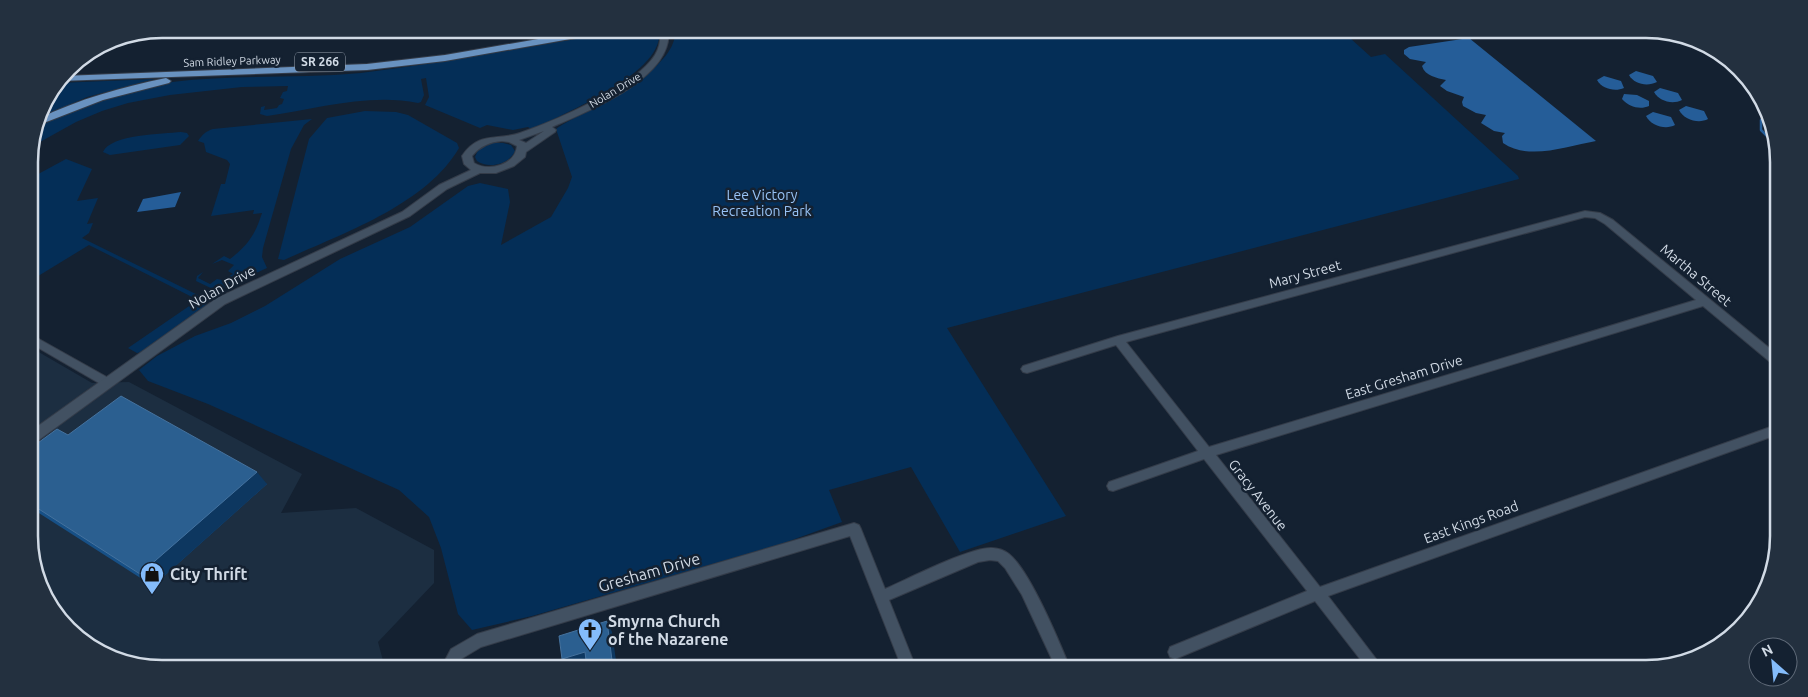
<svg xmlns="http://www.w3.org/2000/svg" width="1808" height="697" font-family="Ubuntu,sans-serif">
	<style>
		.built { fill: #1c2e41 }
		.green { fill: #042e57 }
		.water { fill: #255d98 }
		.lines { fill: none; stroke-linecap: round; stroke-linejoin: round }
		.stream { stroke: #255d98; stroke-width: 2.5 }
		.minor-casing { stroke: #343c49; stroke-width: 2 }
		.tertiary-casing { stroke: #343c49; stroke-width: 2 }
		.primary-casing { stroke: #343c49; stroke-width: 2 }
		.minor { fill: #425162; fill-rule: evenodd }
		.tertiary { fill: #425162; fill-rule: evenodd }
		.primary { fill: #6992c0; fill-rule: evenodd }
		.wall { fill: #175086 }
		.shaded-wall { fill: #0d3760 }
		.building { fill: #2b5f90; stroke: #45729e }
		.labels { text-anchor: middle; stroke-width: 5; stroke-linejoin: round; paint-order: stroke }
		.far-street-label { font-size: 11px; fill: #d1dae5; stroke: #142131 }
		.shield { fill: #142131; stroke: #98a2af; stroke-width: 1 }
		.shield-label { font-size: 12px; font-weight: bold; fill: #d1dae5 }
		.park-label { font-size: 14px; fill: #98c3f6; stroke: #142131 }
		.street-label { font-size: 14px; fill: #d1dae5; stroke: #142131 }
		.near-street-label { font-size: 16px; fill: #d1dae5; stroke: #142131 }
		.near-poi-label { font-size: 16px; font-weight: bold; fill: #d1dae5; stroke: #142131; text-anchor: start }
		.rim { fill: none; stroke: #d1dae5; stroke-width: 2.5 }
	</style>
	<rect width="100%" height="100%" fill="#142131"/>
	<!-- built -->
	<polygon class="built" points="30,347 92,383 129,382 302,474 281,513 356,508 434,550 434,583 378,642 385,668 162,668 119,661 62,623 31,561"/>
	<!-- green -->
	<g class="green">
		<path d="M633,29H657L659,30C666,73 564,112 533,130L528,127L513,130L487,125L480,128L425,105L429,97L426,78L421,79L424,95L421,102L418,103C369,93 316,109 267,116L260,114L261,107L265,106L264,110L277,108L279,105L282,104L284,99L280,98L283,92L287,91L288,86L242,87L170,95L128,103L102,111L76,122L31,147L36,126C79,105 125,89 172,82C234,74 298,79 361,73C452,62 543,44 633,29Z"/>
		<path d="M678,29H1340L1371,57L1385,54L1518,176L1519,179L947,328L1066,516L960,552L911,467L829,490L842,522L781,544L532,616L472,630L458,614L441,548L429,517L399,490L208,404L148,381L139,370L157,356L195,336L231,323L265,306L340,259L410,227L468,186L480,183L508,189L510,202L501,245L551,217L568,188L572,177L556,129C586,109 661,77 673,43C675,38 675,34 678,29Z"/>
		<polygon points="155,79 87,97 38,119 42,103 58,83"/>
		<path d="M365,111L396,112L408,115L457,143L459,148C426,205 341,234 284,260L278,259L309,139L327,118Z"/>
		<path d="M312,119L304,125L291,149L263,248L262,257L267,268L217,291L196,281L197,276L203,272L198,278L210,284L217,279L222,280L233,274L228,271L234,265L222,260L212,264L224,256L230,259C248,245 255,235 262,213L253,214L254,210L211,216L221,184H225L230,164L227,160L206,152L204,143L198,141C202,135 206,131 213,129Z"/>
		<path d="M181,132L187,133L189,136L180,145L110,155L103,152C111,134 163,134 181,132Z"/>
		<path d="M492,143H503L511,145L515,151C509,165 488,169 477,161L475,157L478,150Z"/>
		<polygon points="66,159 92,169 77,201 98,198 87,224 93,223 89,233 82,238 202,297 207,305 141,352 137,353 128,348 198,300 89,245 30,281 29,179"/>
	</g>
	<!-- water -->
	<g class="water">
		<path d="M1469,38L1596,141C1567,146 1529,161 1503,143L1502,136L1505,133L1494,131L1481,123L1486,115L1476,113L1463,106L1462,102L1464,97L1447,91L1440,86L1446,80C1437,78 1425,76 1422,66L1426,62L1410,59L1404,54V50L1409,47Z"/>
		<path d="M1636,71L1653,76L1657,82C1647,87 1634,84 1629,75Z"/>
		<path d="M1604,76L1621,81L1624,88C1615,92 1602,89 1597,80Z"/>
		<path d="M1660,88L1678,93L1682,100C1672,105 1659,101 1654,92Z"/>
		<path d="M1624,94L1637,95L1649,101V106C1640,110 1629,107 1622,99Z"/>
		<path d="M1686,106L1704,111L1708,119C1699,124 1684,120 1679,110Z"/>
		<path d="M1653,112L1671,117L1675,125C1666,130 1651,126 1646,116Z"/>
		<polygon points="181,192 175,207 137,212 143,199"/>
	</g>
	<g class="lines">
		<!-- stream -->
		<polyline class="stream" points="1767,117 1761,120 1761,130 1770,139 1777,142"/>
		<!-- minor casing -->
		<g class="minor-casing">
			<g id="minor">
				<path d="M1585,211L1600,213L1613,220L1779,356V367L1775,366L1703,306L1216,455L1320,587L1779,424V434L1328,596L1383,668H1367L1315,601L1175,659L1170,657L1168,652L1170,647L1307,591L1204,459L1113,491L1109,490L1107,486L1109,482L1198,451L1116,345L1027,373L1023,372L1021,369L1023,366L1118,336ZM1585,217L1595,218L1605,224L1696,300L1209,447L1126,342Z"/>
				<polygon points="30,334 112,380 114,383 112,386 104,386 30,343"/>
				<path d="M854,523L859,525L861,529L885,589C908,579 968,548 991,548C997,548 1004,550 1009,554C1030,571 1059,641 1070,668H1056L1022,595L1005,568L998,561L990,560L978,562L889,600L916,668H902L850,536L481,647L461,659L456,668H441L451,649L477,634Z"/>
			</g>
		</g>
		<!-- tertiary casing -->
		<g class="tertiary-casing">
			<path id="tertiary" d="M660,29H668C676,77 587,112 552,127L556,130L555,132L526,152L525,157L514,166L496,173H480L447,189L410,216L225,304L36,442L31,443V431L217,298L402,212L439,185L471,170L464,164L462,156C479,131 496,141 520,133C555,121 636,86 655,55C660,47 661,38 660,29ZM544,131L526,143L519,140ZM502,141L509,142L517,146C515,165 489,172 474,163L472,156C480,146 490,142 502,141Z"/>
		</g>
		<!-- primary casing -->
		<g class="primary-casing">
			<g id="primary">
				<polygon points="596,29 614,29 610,32 445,61 367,70 59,81 63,76 367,64 445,55"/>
				<path d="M166,78L171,81L169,83L103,100L36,126L38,119C79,99 122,87 166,78Z"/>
			</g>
		</g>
		<!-- minor -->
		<use href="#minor" class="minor"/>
		<!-- tertiary -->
		<use href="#tertiary" class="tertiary"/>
		<!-- primary -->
		<use href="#primary" class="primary"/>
	</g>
	<!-- wall -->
	<polygon class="wall" points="68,435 267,484 153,586 31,508 31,448"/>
	<!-- shaded-wall -->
	<g class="shaded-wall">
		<polygon points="257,472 267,484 153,586 140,574"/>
		<polygon points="607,621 612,632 617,668 613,668"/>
		<polygon points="585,652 591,663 574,668 567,668 562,659"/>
	</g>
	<!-- building -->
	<g class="building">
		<polygon points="121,396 257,472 140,574 31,504 31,448 57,429 68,435"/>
		<polygon points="607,621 613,668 587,668 585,652 562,659 559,636"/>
	</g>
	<!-- icons -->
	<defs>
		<g id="shop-pin" transform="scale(1.25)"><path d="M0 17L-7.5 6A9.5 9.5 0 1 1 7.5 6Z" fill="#84bcfb" stroke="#142131"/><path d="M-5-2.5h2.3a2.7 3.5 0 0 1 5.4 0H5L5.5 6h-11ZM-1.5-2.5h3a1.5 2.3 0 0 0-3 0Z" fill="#111"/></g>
		<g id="church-pin" transform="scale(1.25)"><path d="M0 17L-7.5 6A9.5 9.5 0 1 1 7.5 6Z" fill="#84bcfb" stroke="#142131"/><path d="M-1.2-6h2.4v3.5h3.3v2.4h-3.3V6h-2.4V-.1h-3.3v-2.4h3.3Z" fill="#111"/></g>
	</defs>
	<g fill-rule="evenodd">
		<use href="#shop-pin" x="152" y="574"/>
		<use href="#church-pin" x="590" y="630"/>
	</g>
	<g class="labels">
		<!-- far-street labels -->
		<g class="far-street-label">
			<text transform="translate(232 61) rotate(-2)" y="4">Sam Ridley Parkway</text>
			<text transform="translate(615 90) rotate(-31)" y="4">Nolan Drive</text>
		</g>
		<!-- shield labels -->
		<rect class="shield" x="295" y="52.5" width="50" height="19" rx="4"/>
		<g class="shield-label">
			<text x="320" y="66">SR 266</text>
		</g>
		<!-- park labels -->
		<g class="park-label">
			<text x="762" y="200">Lee Victory<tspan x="762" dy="16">Recreation Park</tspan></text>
		</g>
		<!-- street labels -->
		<g class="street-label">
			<text transform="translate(1305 274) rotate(-15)" y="5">Mary Street</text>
			<text transform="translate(1696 275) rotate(40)" y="5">Martha Street</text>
			<text transform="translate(222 287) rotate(-29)" y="5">Nolan Drive</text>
			<text transform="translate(1404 377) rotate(-17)" y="5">East Gresham Drive</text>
			<text transform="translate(1258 495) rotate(52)" y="5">Gracy Avenue</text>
			<text transform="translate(1471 522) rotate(-20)" y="5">East Kings Road</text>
		</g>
		<!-- near-street labels -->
		<g class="near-street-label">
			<text transform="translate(649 572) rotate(-16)" y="6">Gresham Drive</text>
		</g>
		<!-- near-poi labels -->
		<g class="near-poi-label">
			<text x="170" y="580">City Thrift</text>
			<text x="608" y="627">Smyrna Church<tspan x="608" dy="18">of the Nazarene</tspan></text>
		</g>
	</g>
	<!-- crop -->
	<path d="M0 0H1808V697H0ZM162 38H1646A124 124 0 0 1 1770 162V536A124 124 0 0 1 1646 660H162A124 124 0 0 1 38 536V162A124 124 0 0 1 162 38Z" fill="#23303f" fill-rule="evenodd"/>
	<path class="rim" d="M162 38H1646A124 124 0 0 1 1770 162V536A124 124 0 0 1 1646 660H162A124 124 0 0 1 38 536V162A124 124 0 0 1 162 38Z"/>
	<!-- north arrow -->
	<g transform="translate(1773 662) rotate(333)"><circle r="24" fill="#142131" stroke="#606b79"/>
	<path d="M0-4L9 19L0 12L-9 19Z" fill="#84bcfb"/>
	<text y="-8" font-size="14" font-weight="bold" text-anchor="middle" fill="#d1dae5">N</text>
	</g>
</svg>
